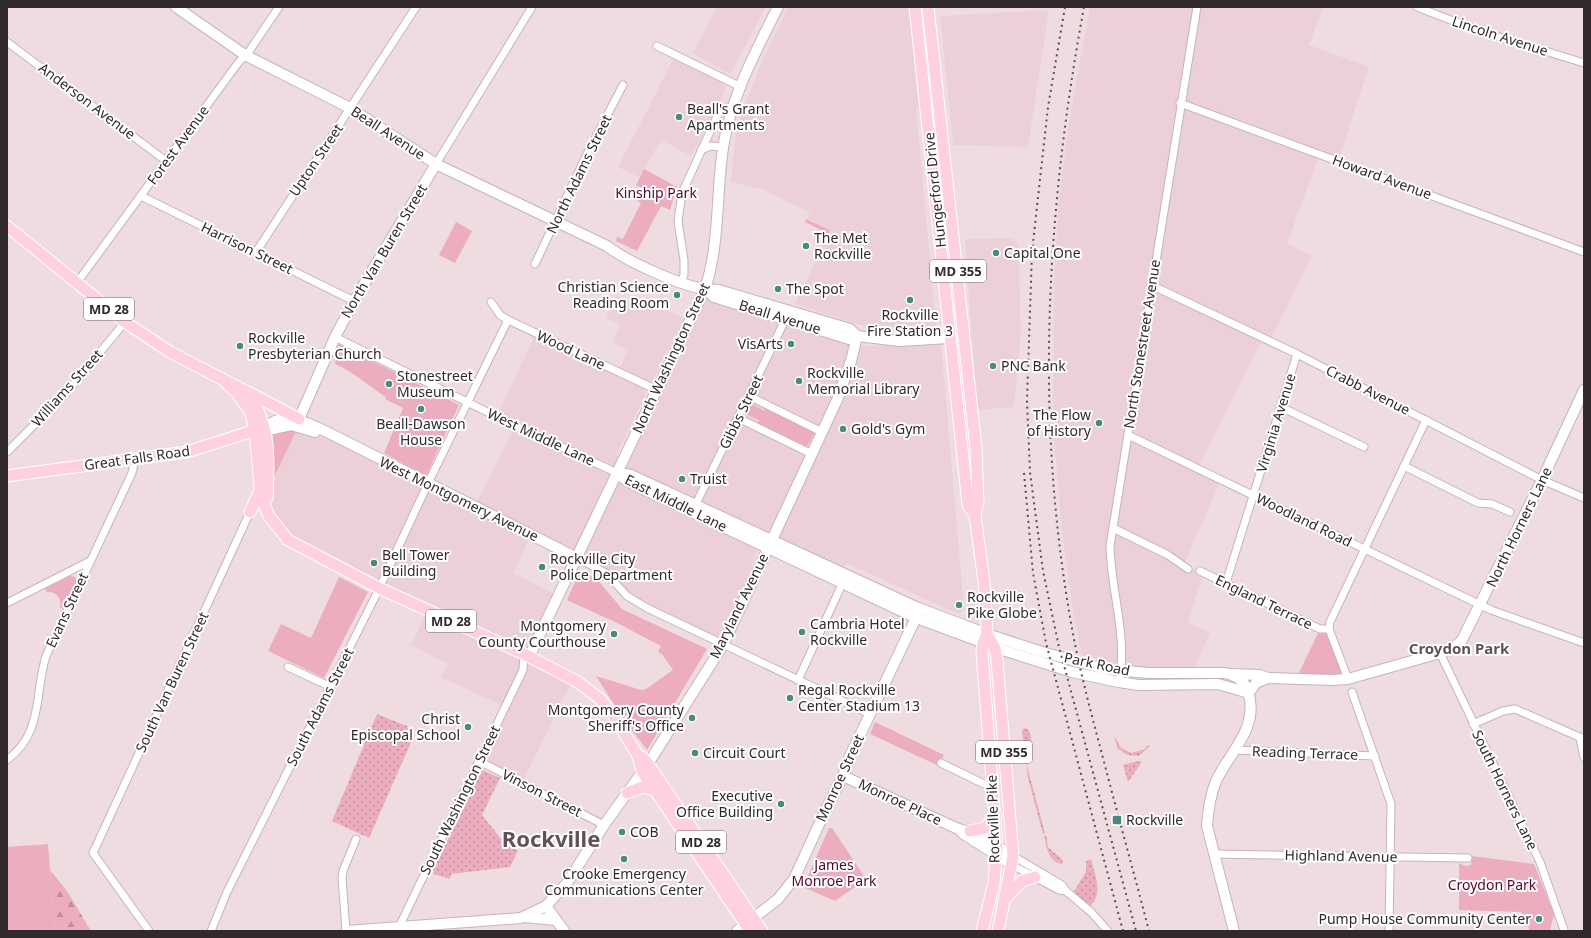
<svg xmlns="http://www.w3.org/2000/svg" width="1591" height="938" font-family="'Noto Sans',sans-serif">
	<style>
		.built { fill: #ecd0d7 }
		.grass { fill: url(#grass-dots) }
		.forest { fill: url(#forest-firs) }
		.park { fill: #ecaebe }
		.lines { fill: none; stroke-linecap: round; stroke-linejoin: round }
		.street-casing { stroke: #c6b4b8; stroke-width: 9 }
		.secondary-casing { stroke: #c6b4b8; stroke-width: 12 }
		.primary-casing { stroke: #fff; stroke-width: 13 }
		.street { stroke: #fff; stroke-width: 7 }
		.secondary { stroke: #fff; stroke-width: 10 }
		.primary { stroke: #ffd0dd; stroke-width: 11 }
		.rail { stroke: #5a5052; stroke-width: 2; stroke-dasharray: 2 4; stroke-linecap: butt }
		.poi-dot { fill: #478b80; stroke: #fff; stroke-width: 1.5 }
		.labels { text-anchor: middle; stroke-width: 4; stroke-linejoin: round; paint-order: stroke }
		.shield { fill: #fff; stroke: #6f696b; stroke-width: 1 }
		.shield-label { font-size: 13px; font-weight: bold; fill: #31292b }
		.street-label { font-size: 14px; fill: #31292b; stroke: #fff }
		.poi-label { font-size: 14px; fill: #31292b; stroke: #fff; text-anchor: start }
		.park-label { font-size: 14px; fill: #58032a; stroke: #fff }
		.neighbourhood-label { font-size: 15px; font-weight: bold; fill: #625256; stroke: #fff }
		.town-label { font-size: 22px; font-weight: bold; fill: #625256; stroke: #fff }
	</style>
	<defs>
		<pattern id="grass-dots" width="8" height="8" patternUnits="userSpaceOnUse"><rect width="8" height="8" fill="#ecaebe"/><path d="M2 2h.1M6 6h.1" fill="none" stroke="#c08e9b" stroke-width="1.8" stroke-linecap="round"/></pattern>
		<pattern id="forest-firs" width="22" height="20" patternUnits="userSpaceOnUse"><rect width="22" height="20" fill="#ecaebe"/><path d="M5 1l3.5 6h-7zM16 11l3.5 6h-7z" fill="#c08e9b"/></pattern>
	</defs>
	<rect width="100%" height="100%" fill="#efdce0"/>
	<!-- built -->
	<g class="built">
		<polygon points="717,7 766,7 730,74 693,53"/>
		<polygon points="788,7 910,7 919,107 916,108 936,327 886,329 860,325 795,304 831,230 807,218 811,208 809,212 762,189 731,182 736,133 746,102 762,61"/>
		<polygon points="1090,7 1323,7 1309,45 1369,67 1338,161 1320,154 1287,243 1312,256 1270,341 1263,338 1198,468 1221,480 1184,564 1203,573 1188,623 1210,633 1192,673 1084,664 1075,623 1062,531 1053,425 1054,280 1059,199 1069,122"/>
		<polygon points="1049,10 1028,147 953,145 940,16"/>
		<polygon points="674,58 726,85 723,96 691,156 661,140 639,177 618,167"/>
		<polygon points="1013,238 1018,244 1021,333 1014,407 977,410 965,239"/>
		<polygon points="636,295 683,318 616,455 630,458 707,300 785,325 844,342 867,346 941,343 964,608 958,614 846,563 844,567 764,530 723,645 634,601 606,573 531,535 513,573 558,596 529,657 573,679 522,783 479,761 505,707 441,677 448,664 411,645 428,610 305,551 269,516 268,487 298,429 332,440 341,440 475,506 515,426 497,416 536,333 618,372 628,350 612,342 620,324 606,318 616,296 631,304"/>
	</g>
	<!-- grass -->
	<g class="grass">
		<polygon points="377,714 407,726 412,740 369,838 332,821"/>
		<polygon points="1024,728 1029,730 1032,743 1026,762 1045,833 1043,834 1028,778 1022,731"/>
		<polygon points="1114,735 1121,748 1131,753 1143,750 1148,745 1150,746 1139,756 1127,755 1117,748"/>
		<polygon points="1137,761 1142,762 1128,782 1123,765"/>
		<polygon points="482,770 500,778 482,815 506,845 518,850 510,867 451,874 450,879 434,874 433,870"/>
		<path d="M1046,835L1048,847L1063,860L1062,864C1048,862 1047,847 1044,836Z"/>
		<path d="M1091,859C1095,875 1104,894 1090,906L1073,893L1086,872V861Z"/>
	</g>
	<!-- forest -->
	<polygon class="forest" points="50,870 67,891 91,931 55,931"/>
	<!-- park -->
	<g class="park">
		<polygon points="644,169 677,187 670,210 661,206 637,251 616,241 617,237 623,239 641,203 637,200 642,188 636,185"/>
		<polygon points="806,219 830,230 829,234 805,222"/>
		<polygon points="456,222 472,231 455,263 439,255"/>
		<path d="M339,344L459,405L426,476L384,453L403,408L385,399L386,397C368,386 354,372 335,364Z"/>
		<polygon points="749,403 764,411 767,406 816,430 805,450 757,426 759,420 744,413"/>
		<polygon points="286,430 297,430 272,481 272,437 277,432"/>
		<polygon points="580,571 596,578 622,609 707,649 647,750 624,720 596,676 641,690 646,689 673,670 662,654 658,652 661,646 617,623 567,600"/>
		<path d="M70,576L75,577L77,581L63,609L60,607C62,598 56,591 47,592L45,589Z"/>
		<polygon points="339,577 368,592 324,678 268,651 281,624 311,638"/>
		<polygon points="1320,629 1329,629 1348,679 1296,679"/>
		<polygon points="875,722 944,755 939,766 870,734"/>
		<polygon points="829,828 832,828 866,879 835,901 803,887"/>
		<polygon points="48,844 55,931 7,931 7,847"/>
		<polygon points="1472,856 1534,864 1554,914 1550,931 1530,931 1521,912 1459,910 1459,863 1465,866 1471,865"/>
	</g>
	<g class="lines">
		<!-- street casing -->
		<g class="street-casing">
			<g id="street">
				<polyline points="1417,7 1474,29 1584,63"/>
				<polyline points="7,42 166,161"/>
				<polyline points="657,46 739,86"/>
				<polyline points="1180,103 1584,252"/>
				<polyline points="701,150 711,146 723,147"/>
				<polyline points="436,164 532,7"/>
				<polyline points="141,196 354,301"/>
				<polyline points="256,252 416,7"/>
				<polyline points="535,264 587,154 623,85"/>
				<polyline points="681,282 684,275 684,260 678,221 682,193 719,112 732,106"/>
				<polyline points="76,284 238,63 250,50 279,7"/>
				<polyline points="1151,285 1297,354 1542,480 1584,498"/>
				<polyline points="491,302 500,315 508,320 657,390"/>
				<polyline points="335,337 538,437 558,445 617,473"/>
				<polyline points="749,396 822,432"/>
				<polyline points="1281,407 1364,447"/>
				<polyline points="738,418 812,454"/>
				<polyline points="1128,435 1491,610 1584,643"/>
				<polyline points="7,452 67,392 125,322"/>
				<polyline points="1404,466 1478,503 1492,504 1510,512"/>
				<polyline points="694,508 787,316"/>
				<polyline points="1113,528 1168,555 1188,569"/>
				<polyline points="577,558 606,573 627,596 647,608 870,714"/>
				<polyline points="1200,571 1320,629 1329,629"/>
				<polyline points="1226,583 1297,354"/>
				<polyline points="7,603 90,561"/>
				<polyline points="1440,653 1540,862 1564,930"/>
				<polyline points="288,667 331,687"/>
				<polyline points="1348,679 1329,629 1330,622 1426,420"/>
				<polyline points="798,680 844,580"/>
				<path d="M1119,682C1128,637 1111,592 1110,546L1197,7"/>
				<polyline points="1352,692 1391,804 1389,931"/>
				<polyline points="1473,724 1503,711 1515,709 1584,739"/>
				<polyline points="1580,738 1584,757"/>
				<polyline points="1234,750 1375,756"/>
				<path d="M7,760C44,732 34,695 46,656L132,473L135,459"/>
				<polyline points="479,761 604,825"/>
				<polyline points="941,763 984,784 993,784"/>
				<polyline points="1213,854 1468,858"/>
				<polyline points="1013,856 1062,885 1066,891 1091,912 1108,931"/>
				<polyline points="1012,865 1059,890 1066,891"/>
				<polyline points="398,929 523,670 524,654"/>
				<polyline points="149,931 93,853 250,512"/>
				<polyline points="211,931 227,892 376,595 431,477 508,320"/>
				<polyline points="346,931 342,878 343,871 356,839"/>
			</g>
		</g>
		<!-- secondary casing -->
		<g class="secondary-casing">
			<g id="secondary">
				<path d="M176,7L245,55L350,108L436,164L607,246C626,261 679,285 704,289C709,290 714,289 719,290L850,329L857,336"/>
				<polyline points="705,289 714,297 849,339 857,336 900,341 965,337"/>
				<polyline points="299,419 335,337 354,301 436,164"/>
				<path d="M265,428C285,407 314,426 335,436L577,558"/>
				<polyline points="265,428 273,429 291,425 315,432"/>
				<path d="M617,473L631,475L916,607L987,634L1042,652L1105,669L1148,673H1224C1236,675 1245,681 1248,692C1260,727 1229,753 1216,781C1210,796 1208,811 1207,826L1234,931"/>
				<polyline points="617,473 627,481 643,489 914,617 1006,651 1072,672 1119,682 1138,685 1218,684 1249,693"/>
				<path d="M529,657L705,289C720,243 716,195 723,148C731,96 755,53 778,7"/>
				<polyline points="1232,674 1260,675 1268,678"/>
				<polyline points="1249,693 1256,683 1268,678 1331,680 1348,679 1440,653 1454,647 1462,640 1542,480 1584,390"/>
				<polyline points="843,776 956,828 981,836 1013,856"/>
				<polyline points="962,833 1012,865"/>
				<polyline points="546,906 564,931"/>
				<polyline points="524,917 556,920"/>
				<polyline points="347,931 521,918 546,906 567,883 604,825 648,764 723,645 837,400 851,361 857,336"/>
				<polyline points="737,931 778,899 794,879 827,807 843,776 849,758 914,622 916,611"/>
			</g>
		</g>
		<!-- primary casing -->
		<g class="primary-casing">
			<g id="primary">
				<polyline points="915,7 968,505 975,515"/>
				<polyline points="928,7 976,448 978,502 975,515 984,582 987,634 995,648 997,660 1013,856 998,931"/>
				<path d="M7,226L125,322L170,352L247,392C271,423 269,461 267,498"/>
				<polyline points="221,378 237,393 251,413 255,430 261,497 269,516 288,540 379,588 524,654 578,682 600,699 614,716 638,756 642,771 750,931"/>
				<polyline points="250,393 299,419"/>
				<polyline points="7,476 187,452 262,428"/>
				<polyline points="250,512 260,490"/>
				<polyline points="638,756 642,757 648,764 762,931"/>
				<polyline points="627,793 643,787 654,790"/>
				<polyline points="970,831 985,828 996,815"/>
				<polyline points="1007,897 1022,881 1035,877"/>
				<polyline points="982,931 994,883 997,846 982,653 983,643 987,634"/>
			</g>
		</g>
		<!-- street -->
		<use href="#street" class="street"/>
		<!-- secondary -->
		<use href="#secondary" class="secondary"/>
		<!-- primary -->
		<use href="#primary" class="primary"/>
		<!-- rail -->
		<g class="rail">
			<polyline points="1065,7 1048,107 1032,252 1027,401 1030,472 1043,571 1059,647 1136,931"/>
			<path d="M1084,7C1047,207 1035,410 1069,611C1077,661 1090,709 1103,758C1118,816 1134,873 1149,931"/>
			<polyline points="1024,473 1033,573 1046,643 1123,931"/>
		</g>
	</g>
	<!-- markers -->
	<g class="poi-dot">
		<circle cx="679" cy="117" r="4"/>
		<circle cx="806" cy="246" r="4"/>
		<circle cx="996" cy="253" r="4"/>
		<circle cx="778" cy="289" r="4"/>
		<circle cx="677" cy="295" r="4"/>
		<circle cx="910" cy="300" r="4"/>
		<circle cx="791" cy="344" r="4"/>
		<circle cx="240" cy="346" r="4"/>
		<circle cx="993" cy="366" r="4"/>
		<circle cx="799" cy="381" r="4"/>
		<circle cx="389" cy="384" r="4"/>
		<circle cx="421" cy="409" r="4"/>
		<circle cx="1099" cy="423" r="4"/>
		<circle cx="843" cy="429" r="4"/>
		<circle cx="682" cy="479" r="4"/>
		<circle cx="374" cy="563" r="4"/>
		<circle cx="542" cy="567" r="4"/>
		<circle cx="959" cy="605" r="4"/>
		<circle cx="802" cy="632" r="4"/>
		<circle cx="614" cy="634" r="4"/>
		<circle cx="790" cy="698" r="4"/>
		<circle cx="692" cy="718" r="4"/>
		<circle cx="468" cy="727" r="4"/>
		<circle cx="695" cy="753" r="4"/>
		<circle cx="781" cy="804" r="4"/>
		<rect x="1112" y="815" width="10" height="10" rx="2"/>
		<circle cx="622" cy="832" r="4"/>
		<circle cx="624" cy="859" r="4"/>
		<circle cx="1539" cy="919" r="4"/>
	</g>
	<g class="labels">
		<!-- shield labels -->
		<g class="shield">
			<rect x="930" y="260" width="56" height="22" rx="3"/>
			<rect x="84" y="298" width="50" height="22" rx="3"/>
			<rect x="426" y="610" width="50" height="22" rx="3"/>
			<rect x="976" y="741" width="56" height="22" rx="3"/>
			<rect x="676" y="831" width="50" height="22" rx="3"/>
		</g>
		<g class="shield-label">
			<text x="958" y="276">MD 355</text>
			<text x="109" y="314">MD 28</text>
			<text x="451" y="626">MD 28</text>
			<text x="1004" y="757">MD 355</text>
			<text x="701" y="847">MD 28</text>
		</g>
		<!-- street labels -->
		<g class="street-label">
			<text transform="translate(1500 36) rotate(18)" y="5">Lincoln Avenue</text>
			<text transform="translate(87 101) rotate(37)" y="5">Anderson Avenue</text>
			<text transform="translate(388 133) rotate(33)" y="5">Beall Avenue</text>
			<text transform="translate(178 145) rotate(-54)" y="5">Forest Avenue</text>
			<text transform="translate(316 160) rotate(-56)" y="5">Upton Street</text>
			<text transform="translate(579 174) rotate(-64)" y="5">North Adams Street</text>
			<text transform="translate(1382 177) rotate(20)" y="5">Howard Avenue</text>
			<text transform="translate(935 190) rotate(-96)" y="5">Hungerford Drive</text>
			<text transform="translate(247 248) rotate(26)" y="5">Harrison Street</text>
			<text transform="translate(384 251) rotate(-59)" y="5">North Van Buren Street</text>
			<text transform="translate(780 317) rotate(17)" y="5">Beall Avenue</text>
			<text transform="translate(1142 344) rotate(-81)" y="5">North Stonestreet Avenue</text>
			<text transform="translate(571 350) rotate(25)" y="5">Wood Lane</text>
			<text transform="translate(671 358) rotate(-65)" y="5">North Washington Street</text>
			<text transform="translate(67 388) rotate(-48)" y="5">Williams Street</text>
			<text transform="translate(1368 390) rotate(27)" y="5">Crabb Avenue</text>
			<text transform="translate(741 412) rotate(-64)" y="5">Gibbs Street</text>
			<text transform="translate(1276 423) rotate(-73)" y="5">Virginia Avenue</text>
			<text transform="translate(541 437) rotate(25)" y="5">West Middle Lane</text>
			<text transform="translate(137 458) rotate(-8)" y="5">Great Falls Road</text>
			<text transform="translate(459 499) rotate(26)" y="5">West Montgomery Avenue</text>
			<text transform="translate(676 503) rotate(26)" y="5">East Middle Lane</text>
			<text transform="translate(1304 520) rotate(26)" y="5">Woodland Road</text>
			<text transform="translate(1519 527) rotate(-64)" y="5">North Horners Lane</text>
			<text transform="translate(1264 602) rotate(26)" y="5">England Terrace</text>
			<text transform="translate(739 606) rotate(-64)" y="5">Maryland Avenue</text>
			<text transform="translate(67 610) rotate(-65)" y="5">Evans Street</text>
			<text transform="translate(1097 664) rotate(12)" y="5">Park Road</text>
			<text transform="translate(172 682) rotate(-65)" y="5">South Van Buren Street</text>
			<text transform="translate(320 707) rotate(-63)" y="5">South Adams Street</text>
			<text transform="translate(1305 753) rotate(2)" y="5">Reading Terrace</text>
			<text transform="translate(840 778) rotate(-65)" y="5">Monroe Street</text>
			<text transform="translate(1505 790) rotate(64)" y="5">South Horners Lane</text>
			<text transform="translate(542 793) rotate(27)" y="5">Vinson Street</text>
			<text transform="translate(460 800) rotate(-64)" y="5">South Washington Street</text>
			<text transform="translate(900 802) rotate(25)" y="5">Monroe Place</text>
			<text transform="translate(993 819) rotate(-92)" y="5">Rockville Pike</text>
			<text transform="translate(1341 856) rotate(1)" y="5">Highland Avenue</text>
		</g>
		<!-- poi labels -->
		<g class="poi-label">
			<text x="687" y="114">Beall's Grant<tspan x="687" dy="16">Apartments</tspan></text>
			<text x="814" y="243">The Met<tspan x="814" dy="16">Rockville</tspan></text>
			<text x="1004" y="258">Capital One</text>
			<text x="669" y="292" text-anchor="end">Christian Science<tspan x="669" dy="16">Reading Room</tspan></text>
			<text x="786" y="294">The Spot</text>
			<text x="910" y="320" text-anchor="middle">Rockville<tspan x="910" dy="16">Fire Station 3</tspan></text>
			<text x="248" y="343">Rockville<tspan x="248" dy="16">Presbyterian Church</tspan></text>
			<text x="783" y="349" text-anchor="end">VisArts</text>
			<text x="1001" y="371">PNC Bank</text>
			<text x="807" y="378">Rockville<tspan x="807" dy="16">Memorial Library</tspan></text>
			<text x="397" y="381">Stonestreet<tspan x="397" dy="16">Museum</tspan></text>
			<text x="1091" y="420" text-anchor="end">The Flow<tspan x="1091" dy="16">of History</tspan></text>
			<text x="421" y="429" text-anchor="middle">Beall-Dawson<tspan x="421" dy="16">House</tspan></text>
			<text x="851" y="434">Gold's Gym</text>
			<text x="690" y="484">Truist</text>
			<text x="382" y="560">Bell Tower<tspan x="382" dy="16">Building</tspan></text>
			<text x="550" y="564">Rockville City<tspan x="550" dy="16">Police Department</tspan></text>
			<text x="967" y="602">Rockville<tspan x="967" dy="16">Pike Globe</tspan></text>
			<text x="810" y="629">Cambria Hotel<tspan x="810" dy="16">Rockville</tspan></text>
			<text x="606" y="631" text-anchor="end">Montgomery<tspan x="606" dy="16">County Courthouse</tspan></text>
			<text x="798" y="695">Regal Rockville<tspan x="798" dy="16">Center Stadium 13</tspan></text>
			<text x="684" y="715" text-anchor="end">Montgomery County<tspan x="684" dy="16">Sheriff's Office</tspan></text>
			<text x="460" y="724" text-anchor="end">Christ<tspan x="460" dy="16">Episcopal School</tspan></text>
			<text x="703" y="758">Circuit Court</text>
			<text x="773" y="801" text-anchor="end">Executive<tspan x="773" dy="16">Office Building</tspan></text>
			<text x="1126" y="825">Rockville</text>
			<text x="630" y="837">COB</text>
			<text x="624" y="879" text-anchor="middle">Crooke Emergency<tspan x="624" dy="16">Communications Center</tspan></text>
			<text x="1531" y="924" text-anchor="end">Pump House Community Center</text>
		</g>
		<!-- park labels -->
		<g class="park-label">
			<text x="656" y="198">Kinship Park</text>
			<text x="834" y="870">James<tspan x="834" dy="16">Monroe Park</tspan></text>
			<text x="1492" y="890">Croydon Park</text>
		</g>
		<!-- neighbourhood labels -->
		<g class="neighbourhood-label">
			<text x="1459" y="654">Croydon Park</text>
		</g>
		<!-- town labels -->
		<g class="town-label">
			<text x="551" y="847">Rockville</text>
		</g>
	</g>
	<!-- border -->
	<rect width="1591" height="938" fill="none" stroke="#31292b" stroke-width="16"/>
</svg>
